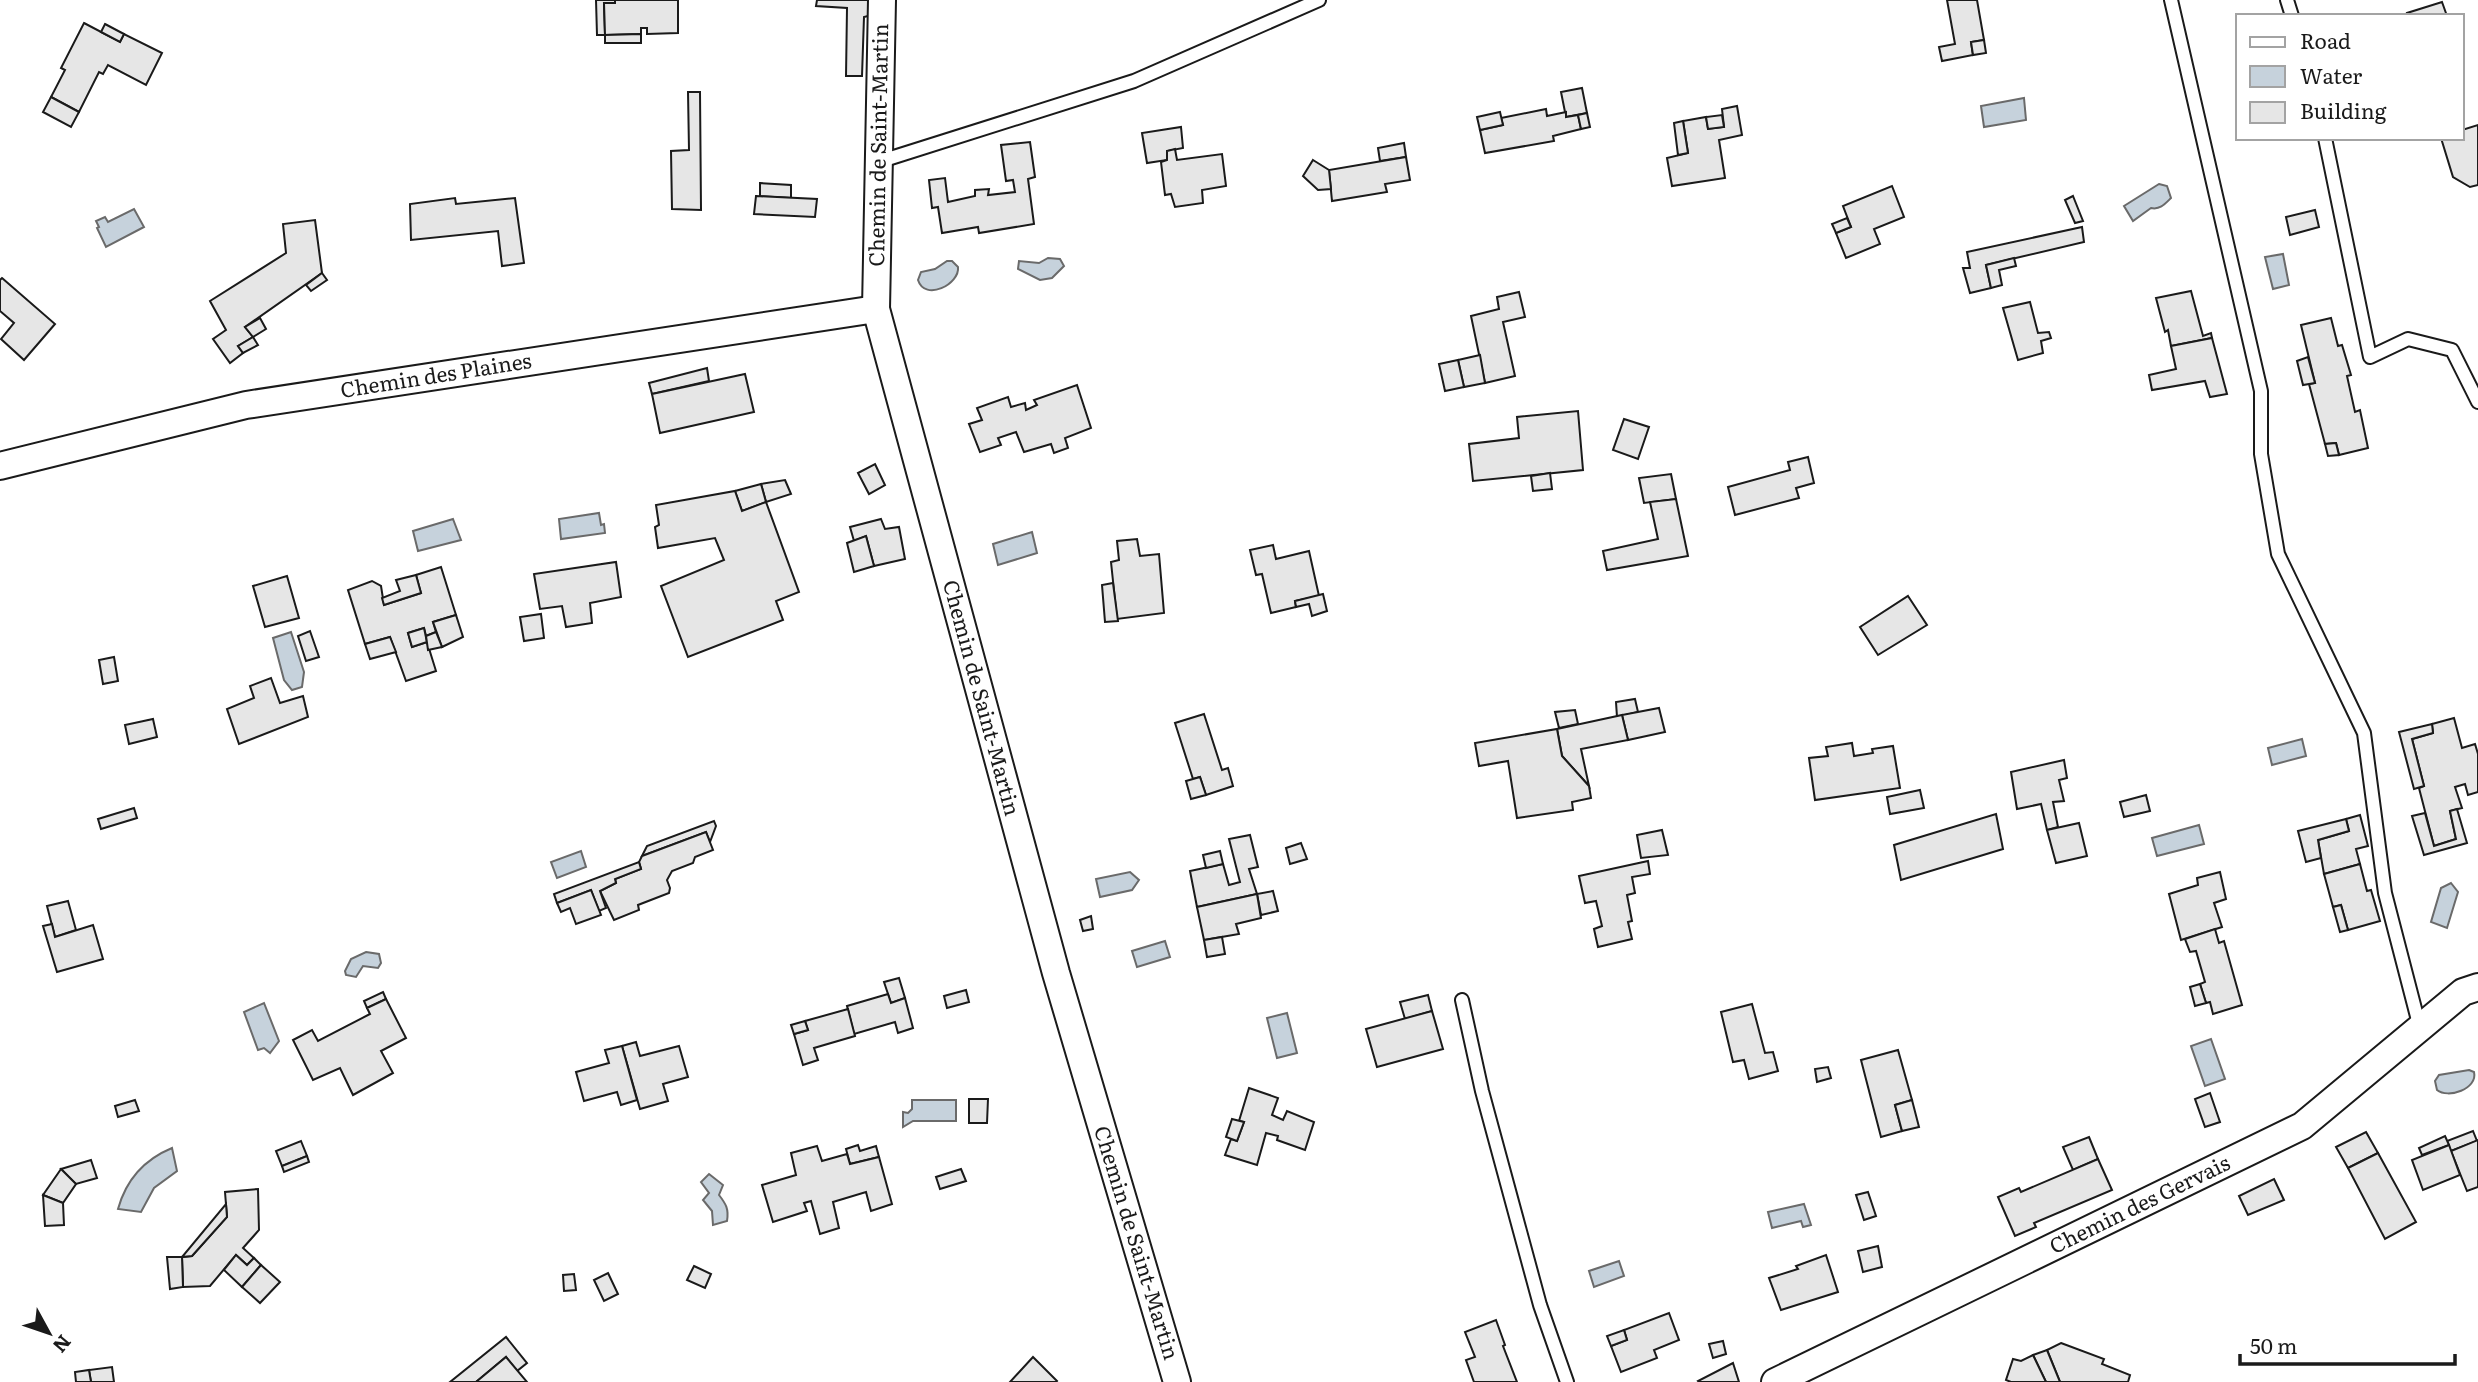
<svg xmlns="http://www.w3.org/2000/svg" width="2478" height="1382" font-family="Literata,serif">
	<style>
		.water { fill: #c6d2dc; stroke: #6a6a6a; stroke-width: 2 }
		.building { fill: #e6e6e6; stroke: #1a1a1a; stroke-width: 2 }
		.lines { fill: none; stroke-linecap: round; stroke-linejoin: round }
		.lane-casing { stroke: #1a1a1a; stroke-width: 16 }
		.street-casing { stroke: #1a1a1a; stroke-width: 30 }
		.lane { stroke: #fff; stroke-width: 12 }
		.street { stroke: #fff; stroke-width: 26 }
		.labels { text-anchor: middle; stroke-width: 5; stroke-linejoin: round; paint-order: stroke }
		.street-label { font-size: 21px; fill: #1a1a1a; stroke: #fff }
	</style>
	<rect width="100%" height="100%" fill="#fff"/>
	<!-- water -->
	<g class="water">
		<polygon points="2024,98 2026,120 1984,127 1981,106"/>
		<path d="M2159,184L2167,186L2171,198C2165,204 2160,210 2151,208L2133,221L2124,206Z"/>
		<polygon points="134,209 144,227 106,247 97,228 99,227 96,221 105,217 108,222"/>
		<polygon points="2283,254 2289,285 2273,289 2265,257"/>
		<polygon points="1048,258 1060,259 1064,266 1052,278 1040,280 1018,269 1019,261 1039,263"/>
		<path d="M947,261H952L958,267C960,284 925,302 918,280L921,272L935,269Z"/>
		<polygon points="599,513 601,525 604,524 605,533 561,539 559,519"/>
		<polygon points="453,519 461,540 418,551 413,531"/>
		<polygon points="1032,532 1037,553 998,565 993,544"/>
		<polygon points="291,632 304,672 302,687 292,690 284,680 273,638"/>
		<polygon points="2302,739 2306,756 2272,765 2268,748"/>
		<polygon points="2199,825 2204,844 2157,856 2152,838"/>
		<polygon points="581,851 586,867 557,878 551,862"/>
		<polygon points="1130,872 1139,880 1132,890 1100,897 1096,879"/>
		<polygon points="2451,883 2458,892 2447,928 2431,922 2441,888"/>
		<polygon points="1165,941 1170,957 1137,967 1132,951"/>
		<polygon points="366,952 379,954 381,963 378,968 363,966 356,977 346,975 345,971 351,959"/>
		<polygon points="264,1003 279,1041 270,1053 264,1048 258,1050 244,1012"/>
		<polygon points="1287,1013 1297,1053 1277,1058 1267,1018"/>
		<polygon points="2211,1039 2225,1079 2205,1086 2191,1046"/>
		<path d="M2469,1070L2474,1072C2478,1089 2448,1099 2437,1090L2435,1081L2439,1075Z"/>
		<polygon points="912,1100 956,1100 956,1121 913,1121 903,1127 903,1112 908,1113 912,1109"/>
		<path d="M172,1148L177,1171L154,1188L141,1212L118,1209C126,1180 143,1160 172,1148Z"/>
		<path d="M709,1174L723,1185L719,1195C726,1204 729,1209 727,1221L713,1225L712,1211L703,1200L709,1193L701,1182Z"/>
		<polygon points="1804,1204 1811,1225 1803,1227 1801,1221 1772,1228 1768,1212"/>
		<polygon points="1619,1261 1624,1276 1594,1287 1589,1271"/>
	</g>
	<!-- building -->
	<g class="building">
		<polygon points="596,0 615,0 615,3 604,3 605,35 597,35"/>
		<polygon points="615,0 678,0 678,33 647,34 647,28 641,28 641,34 605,35 604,3 615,3"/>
		<polygon points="817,0 868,0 868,16 864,17 862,76 846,76 847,8 816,6"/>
		<polygon points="1947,0 1977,0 1984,40 1971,42 1973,55 1942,61 1939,47 1955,44"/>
		<polygon points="2442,2 2447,16 2408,16 2407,13"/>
		<polygon points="84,23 120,42 124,34 162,53 146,85 108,65 103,74 99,72 79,112 51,97 65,70 61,68"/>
		<polygon points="105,24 124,34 120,42 101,32"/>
		<polygon points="641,34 641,43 605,43 605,35"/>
		<polygon points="1984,40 1986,53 1973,55 1971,42"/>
		<polygon points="1582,88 1587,113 1566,117 1561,92"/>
		<polygon points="688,92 700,92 701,210 672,209 671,151 689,150"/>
		<polygon points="51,97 79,112 71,127 43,112"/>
		<polygon points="1737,106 1742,135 1719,140 1725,178 1672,186 1667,158 1688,153 1683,121 1706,117 1708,129 1724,127 1722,109"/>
		<polygon points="1546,109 1547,116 1566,112 1566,117 1578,115 1581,129 1553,136 1554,141 1485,153 1480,130 1503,125 1501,118"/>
		<polygon points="1500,112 1503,125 1480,130 1477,117"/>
		<polygon points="1587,113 1590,127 1581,129 1578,115"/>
		<polygon points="1722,115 1724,127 1708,129 1706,117"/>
		<polygon points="1683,121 1688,153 1678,155 1674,123"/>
		<polygon points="2478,125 2478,185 2470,187 2453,177 2441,138 2462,138 2462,130"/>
		<polygon points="1181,127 1183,148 1167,151 1167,160 1147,163 1142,133"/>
		<polygon points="1030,142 1035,177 1028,179 1034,224 979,233 978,227 942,233 938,207 932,208 929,180 945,178 948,202 975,196 975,190 989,189 988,195 1015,192 1013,180 1006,181 1001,145"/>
		<polygon points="1404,143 1406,157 1380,161 1378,148"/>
		<polygon points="1175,149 1177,160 1222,154 1226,186 1202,190 1203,203 1175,207 1171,194 1165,195 1161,162 1167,160 1167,151"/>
		<polygon points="1406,157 1410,180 1385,184 1387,192 1332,201 1329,170"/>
		<polygon points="1313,160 1329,170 1331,189 1318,190 1303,176"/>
		<polygon points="760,183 791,185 791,198 760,196"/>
		<polygon points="1892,186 1904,217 1874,229 1880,244 1846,258 1836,233 1851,227 1843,206"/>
		<polygon points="756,196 817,199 815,217 754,214"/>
		<polygon points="2073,196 2083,221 2075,223 2065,200"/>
		<polygon points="455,198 456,204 515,198 524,263 502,266 498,231 411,240 410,204"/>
		<polygon points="2315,210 2319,227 2290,235 2286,217"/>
		<polygon points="1847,218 1851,227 1836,233 1832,224"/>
		<polygon points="315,220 322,273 245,327 253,337 238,346 243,353 230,363 213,339 226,330 210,301 286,253 283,224"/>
		<polygon points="2082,227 2084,242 1986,265 1991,288 1970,293 1963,268 1970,268 1967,252"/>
		<polygon points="2014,258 2016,266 1999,270 2002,285 1991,288 1986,265"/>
		<polygon points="322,273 327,280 311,291 306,285"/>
		<polygon points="2,278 55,324 24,360 1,339 14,323 0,311 0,280"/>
		<polygon points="2191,291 2203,336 2211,333 2212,338 2171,346 2168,330 2165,332 2156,298"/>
		<polygon points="1519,292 1525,317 1503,322 1515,376 1485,383 1471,316 1499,309 1497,297"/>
		<polygon points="2030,302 2038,333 2049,332 2051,338 2041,341 2043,353 2018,360 2003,308"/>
		<polygon points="260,318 266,329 253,337 245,327"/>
		<polygon points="2331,318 2338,346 2342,345 2351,375 2347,376 2355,412 2360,410 2368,448 2339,455 2336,443 2325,444 2309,384 2315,383 2301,325"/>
		<polygon points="253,337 258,345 243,353 238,346"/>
		<polygon points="2212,338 2227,394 2210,397 2205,381 2152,390 2149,375 2176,369 2171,346"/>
		<polygon points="1480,355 1485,383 1464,387 1458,360"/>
		<polygon points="2308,357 2315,383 2303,385 2297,361"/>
		<polygon points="1458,360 1464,387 1445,391 1439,364"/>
		<polygon points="707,368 709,381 652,394 649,383"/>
		<polygon points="745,374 754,412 660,433 652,394"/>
		<polygon points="1077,385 1091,428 1065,438 1068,448 1054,453 1051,444 1024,452 1016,432 998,438 1001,445 980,452 969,424 982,420 977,408 1008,397 1011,407 1025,403 1026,410 1037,405 1034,400"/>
		<polygon points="1578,411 1583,470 1473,481 1469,444 1519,438 1517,417"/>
		<polygon points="1624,419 1649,427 1638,459 1613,450"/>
		<polygon points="2336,443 2339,455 2328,456 2325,444"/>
		<polygon points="1808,457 1814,483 1796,488 1799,498 1735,515 1728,487 1790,470 1788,462"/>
		<polygon points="875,464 885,485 869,494 858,473"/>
		<polygon points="1550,473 1552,489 1533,491 1531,476"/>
		<polygon points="1671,474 1676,499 1644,503 1639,478"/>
		<polygon points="785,480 791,494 766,502 761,484"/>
		<polygon points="761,484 766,502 742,511 735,491"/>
		<polygon points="735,491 742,511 766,502 799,592 776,601 783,620 688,657 661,586 724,560 715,538 658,548 655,527 659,525 656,505"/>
		<polygon points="1676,499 1688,556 1607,570 1603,551 1658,539 1650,502"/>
		<polygon points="881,519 885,529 899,527 905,559 874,566 866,536 854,541 850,527"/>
		<polygon points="866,536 874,566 854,572 847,543"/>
		<polygon points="1137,539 1140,556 1159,554 1164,613 1117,619 1111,562 1119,560 1117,541"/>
		<polygon points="1273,545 1276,559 1309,551 1319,596 1295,601 1296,607 1271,613 1262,574 1256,575 1250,550"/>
		<polygon points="616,562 621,597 590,603 592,623 566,627 562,606 540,609 534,574"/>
		<polygon points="441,567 456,615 433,622 436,632 426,636 424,628 408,633 412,647 427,642 436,671 406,681 390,637 365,644 348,590 372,581 381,586 384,605 421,593 416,575"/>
		<polygon points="416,575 421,593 384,605 382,598 400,591 396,580"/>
		<polygon points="287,576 299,618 265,627 253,586"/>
		<polygon points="1113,583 1118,621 1105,622 1102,585"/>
		<polygon points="1323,594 1327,611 1312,616 1309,604 1296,607 1295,601"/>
		<polygon points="1908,596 1927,625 1878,655 1860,627"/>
		<polygon points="541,614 544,638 524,641 520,617"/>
		<polygon points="456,615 463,637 442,647 433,622"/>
		<polygon points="424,628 427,642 412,647 408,633"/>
		<polygon points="310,631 319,657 306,661 298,636"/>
		<polygon points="436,632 442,647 428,650 426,636"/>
		<polygon points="390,637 396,652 370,659 365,644"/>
		<polygon points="114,657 118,681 103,684 99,660"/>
		<polygon points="271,678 280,703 303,696 308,717 239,744 227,709 254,698 250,686"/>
		<polygon points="1635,699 1638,712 1617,717 1616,702"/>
		<polygon points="1659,708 1665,732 1628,740 1622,715"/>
		<polygon points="1575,710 1578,724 1559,728 1555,712"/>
		<polygon points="1204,714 1222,770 1228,768 1233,786 1206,795 1200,777 1193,779 1175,723"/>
		<polygon points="1622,715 1628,740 1581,749 1589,786 1562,756 1557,729"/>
		<polygon points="2454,718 2462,748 2475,744 2478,754 2478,792 2468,795 2465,784 2455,787 2462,808 2450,811 2456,839 2434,846 2419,788 2424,786 2412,739 2433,733 2432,724"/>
		<polygon points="153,719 157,737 129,744 125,725"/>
		<polygon points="2432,724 2433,733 2412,739 2424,786 2414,789 2399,732"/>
		<polygon points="1557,729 1562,756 1589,786 1591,798 1572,802 1573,810 1517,818 1508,761 1479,766 1475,743"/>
		<polygon points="1852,743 1854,756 1873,753 1872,749 1893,746 1900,788 1815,800 1809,758 1828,756 1826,747"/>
		<polygon points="2064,760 2067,778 2059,780 2064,801 2053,802 2058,827 2047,830 2041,804 2017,809 2011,772"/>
		<polygon points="1200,777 1206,795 1191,799 1186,781"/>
		<polygon points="1920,790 1924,808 1890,814 1887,797"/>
		<polygon points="2146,795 2150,811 2124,817 2120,802"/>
		<polygon points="134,808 137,818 101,829 98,819"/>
		<polygon points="2457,809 2467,843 2424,855 2412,816 2425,813 2434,846 2456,839 2450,811"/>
		<polygon points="1996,814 2003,849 1901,880 1894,845"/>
		<polygon points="2360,815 2368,846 2356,849 2360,864 2324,874 2318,840 2349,831 2346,819"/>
		<polygon points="2346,819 2349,831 2318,840 2321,858 2306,862 2298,831"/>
		<polygon points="714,821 716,826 710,842 706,832 642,856 647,846"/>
		<polygon points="2079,823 2087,856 2056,863 2047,830"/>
		<polygon points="1662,830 1668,855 1641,858 1637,835"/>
		<polygon points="706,832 713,850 695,857 693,863 672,871 667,880 670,888 669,893 638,905 639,910 614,920 600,891 616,883 615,879 641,869 639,862 642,856"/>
		<polygon points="1250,835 1258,867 1249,869 1257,894 1197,907 1190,871 1223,864 1229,885 1240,882 1229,839"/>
		<polygon points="1301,843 1307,859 1290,864 1286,848"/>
		<polygon points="1220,851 1223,864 1206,868 1203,855"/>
		<polygon points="1648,861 1650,874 1632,877 1635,893 1627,895 1632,921 1628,922 1632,939 1598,947 1594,929 1602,926 1596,901 1585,903 1579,876"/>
		<polygon points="639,862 641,869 615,879 616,883 600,891 606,908 599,911 591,890 557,903 554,894"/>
		<polygon points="2360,864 2367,891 2371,890 2380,921 2348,930 2341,905 2333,907 2324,874"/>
		<polygon points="2220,872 2226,899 2214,903 2222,927 2181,940 2169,894 2198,885 2197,878"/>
		<polygon points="591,890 601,915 576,924 570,908 561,912 557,903"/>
		<polygon points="1273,891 1278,911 1261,915 1257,894"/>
		<polygon points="1257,894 1261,918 1236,924 1239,934 1204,940 1197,907"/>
		<polygon points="68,901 76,930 55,937 47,906"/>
		<polygon points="2341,905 2348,930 2340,932 2333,907"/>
		<polygon points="1091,916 1093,929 1083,931 1080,920"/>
		<polygon points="52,924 55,937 93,925 103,959 57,972 43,926"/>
		<polygon points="2215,929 2219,943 2224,941 2242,1005 2213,1014 2210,1002 2206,1003 2200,984 2205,982 2196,951 2190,952 2185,939"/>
		<polygon points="1222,937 1225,954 1207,957 1204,940"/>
		<polygon points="899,978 905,998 891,1003 884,982"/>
		<polygon points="2200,984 2206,1003 2195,1006 2190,987"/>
		<polygon points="966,990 969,1002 947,1008 944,996"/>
		<polygon points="383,992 386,999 367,1008 364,1001"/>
		<polygon points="888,994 891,1003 905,998 913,1028 898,1033 895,1022 854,1034 847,1006"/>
		<polygon points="1428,995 1432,1011 1405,1019 1400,1002"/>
		<polygon points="386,999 406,1038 381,1051 393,1073 353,1095 340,1068 313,1080 293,1040 312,1030 318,1041 370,1014 367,1008"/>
		<polygon points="1752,1004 1765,1053 1773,1052 1778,1071 1749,1079 1744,1060 1733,1062 1721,1012"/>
		<polygon points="848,1009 855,1036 814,1048 818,1060 803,1065 794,1034 808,1030 805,1021"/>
		<polygon points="1432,1011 1443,1049 1377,1067 1366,1029"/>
		<polygon points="805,1021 808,1030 794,1034 791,1025"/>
		<polygon points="636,1042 640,1056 679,1046 688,1077 663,1084 668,1101 640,1109 622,1046"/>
		<polygon points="622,1046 637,1100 621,1105 617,1092 584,1101 576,1072 609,1063 605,1050"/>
		<polygon points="1898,1050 1912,1100 1895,1105 1902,1131 1881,1137 1861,1060"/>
		<polygon points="1828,1067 1831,1078 1817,1082 1815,1069"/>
		<polygon points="1249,1088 1278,1098 1272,1115 1283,1120 1287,1111 1314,1122 1305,1150 1277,1140 1278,1136 1266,1133 1257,1165 1225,1155 1231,1139 1237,1141 1244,1122 1239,1121"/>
		<polygon points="2210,1093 2220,1122 2205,1127 2195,1099"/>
		<polygon points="969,1099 988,1099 987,1123 969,1123"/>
		<polygon points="135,1100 139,1111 118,1117 115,1106"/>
		<polygon points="1912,1100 1919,1127 1902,1131 1895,1105"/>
		<polygon points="1232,1119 1244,1122 1237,1141 1226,1137"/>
		<polygon points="2473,1131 2477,1141 2451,1151 2447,1141"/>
		<polygon points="2366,1132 2378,1153 2348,1168 2336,1147"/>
		<polygon points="2445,1136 2449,1145 2422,1155 2419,1148"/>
		<polygon points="2089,1137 2098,1159 2073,1170 2063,1147"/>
		<polygon points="2478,1140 2478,1187 2467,1191 2451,1151"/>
		<polygon points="301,1141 307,1156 282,1166 276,1151"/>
		<polygon points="858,1145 860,1151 876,1146 879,1157 850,1164 846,1149"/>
		<polygon points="2449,1145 2460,1175 2423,1190 2412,1160"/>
		<polygon points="817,1146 822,1161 847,1154 850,1164 879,1157 892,1204 871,1211 866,1192 833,1202 839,1228 820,1234 811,1201 804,1203 807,1211 773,1222 762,1185 796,1175 791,1153"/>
		<polygon points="2378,1153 2416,1222 2385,1239 2348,1168"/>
		<polygon points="307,1156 309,1162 284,1172 282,1166"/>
		<polygon points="2098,1159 2112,1190 2034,1223 2036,1227 2015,1236 1998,1197 2019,1188 2021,1192"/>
		<polygon points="91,1160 97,1178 76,1184 61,1169"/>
		<polygon points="61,1169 76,1184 63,1203 43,1195"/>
		<polygon points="961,1169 966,1181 940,1189 936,1177"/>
		<polygon points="2274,1179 2284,1200 2248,1215 2239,1196"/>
		<polygon points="258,1189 259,1230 243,1248 254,1258 247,1265 236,1255 210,1286 183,1287 182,1257 192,1256 227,1217 225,1192"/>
		<polygon points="1868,1192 1876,1216 1864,1220 1856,1195"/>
		<polygon points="43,1195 63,1203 64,1225 45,1226"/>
		<polygon points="226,1204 227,1217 192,1256 182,1257"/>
		<polygon points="1878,1246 1882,1267 1863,1272 1858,1251"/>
		<polygon points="236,1255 247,1265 254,1258 261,1265 242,1287 224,1270"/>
		<polygon points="1826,1255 1838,1292 1781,1310 1769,1278 1798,1269 1796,1266"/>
		<polygon points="167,1257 182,1257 183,1287 170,1289"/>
		<polygon points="261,1265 280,1282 260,1303 242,1287"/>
		<polygon points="694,1266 711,1274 705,1288 687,1280"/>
		<polygon points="608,1273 618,1294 604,1301 594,1280"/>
		<polygon points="574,1274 576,1290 564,1291 563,1275"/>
		<polygon points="1669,1313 1679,1340 1654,1350 1657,1358 1621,1372 1611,1346 1627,1340 1624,1330"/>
		<polygon points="1496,1320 1505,1345 1503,1346 1517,1382 1474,1382 1466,1360 1475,1357 1465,1332"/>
		<polygon points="1624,1330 1627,1340 1611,1346 1607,1336"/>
		<polygon points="506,1337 527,1363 517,1371 506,1357 476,1382 450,1382"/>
		<polygon points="1723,1341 1726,1354 1713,1358 1709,1344"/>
		<polygon points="2061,1343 2104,1359 2102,1364 2130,1375 2128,1382 2060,1382 2047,1350"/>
		<polygon points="2047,1350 2060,1382 2046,1382 2033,1355"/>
		<polygon points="2033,1355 2046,1382 2011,1382 2006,1380 2013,1359 2021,1361"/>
		<polygon points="506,1357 527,1382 476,1382"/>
		<polygon points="1033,1357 1057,1381 1056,1382 1010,1382"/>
		<polygon points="1733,1363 1739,1382 1699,1382 1698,1381"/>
		<polygon points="112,1367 114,1382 91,1382 89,1370"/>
		<polygon points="89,1370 91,1382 76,1382 75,1372"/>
	</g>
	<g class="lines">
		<!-- lane casing -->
		<g class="lane-casing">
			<g id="lane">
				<polyline points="2171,0 2261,391 2261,454 2278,554 2364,733 2385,893 2420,1028"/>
				<polyline points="2287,0 2292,16"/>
				<polyline points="2325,138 2370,357 2408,339 2452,350 2478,402"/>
				<polyline points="878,162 1134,81 1319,0"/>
				<polyline points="1462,1000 1482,1091 1540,1305 1567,1382"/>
			</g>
		</g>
		<!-- street casing -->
		<g class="street-casing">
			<g id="street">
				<polyline points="882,0 876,309 1056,973 1177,1382"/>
				<polyline points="0,466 246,405 876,309"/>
				<polyline points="1775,1382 2302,1126 2463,992 2478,987"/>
			</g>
		</g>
		<!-- lane -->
		<use href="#lane" class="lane"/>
		<!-- street -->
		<use href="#street" class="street"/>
	</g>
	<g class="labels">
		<!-- street labels -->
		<g class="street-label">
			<text transform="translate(879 145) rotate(-89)" y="7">Chemin de Saint-Martin</text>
			<text transform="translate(436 376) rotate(-9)" y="7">Chemin des Plaines</text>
			<text transform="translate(981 698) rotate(75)" y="7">Chemin de Saint-Martin</text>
			<text transform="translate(2140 1205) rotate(-26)" y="7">Chemin des Gervais</text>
			<text transform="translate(1136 1243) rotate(73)" y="7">Chemin de Saint-Martin</text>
		</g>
	</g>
	<!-- legend -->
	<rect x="2236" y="14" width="228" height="126" fill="#ffffff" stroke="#a3a3a3" stroke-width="2"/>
	<rect x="2250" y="37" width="35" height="10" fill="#ffffff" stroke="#a3a3a3" stroke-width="2"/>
	<text x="2300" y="49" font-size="21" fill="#1a1a1a">Road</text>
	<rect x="2250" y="66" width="35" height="21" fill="#c6d2dc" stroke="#a3a3a3" stroke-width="2"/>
	<text x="2300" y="84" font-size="21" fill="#1a1a1a">Water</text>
	<rect x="2250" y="102" width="35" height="21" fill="#e6e6e6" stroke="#a3a3a3" stroke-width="2"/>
	<text x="2300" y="119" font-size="21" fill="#1a1a1a">Building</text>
	<!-- north arrow -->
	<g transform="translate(49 1333) rotate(130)" stroke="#ffffff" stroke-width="5" paint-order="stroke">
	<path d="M0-5L12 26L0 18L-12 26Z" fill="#1a1a1a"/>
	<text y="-10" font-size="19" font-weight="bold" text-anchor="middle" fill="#1a1a1a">N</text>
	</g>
	<!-- scale -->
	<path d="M2240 1354v10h215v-10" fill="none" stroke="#1a1a1a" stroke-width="3.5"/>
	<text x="2250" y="1354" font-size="21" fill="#1a1a1a" stroke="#ffffff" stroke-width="5" paint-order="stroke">50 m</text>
</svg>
